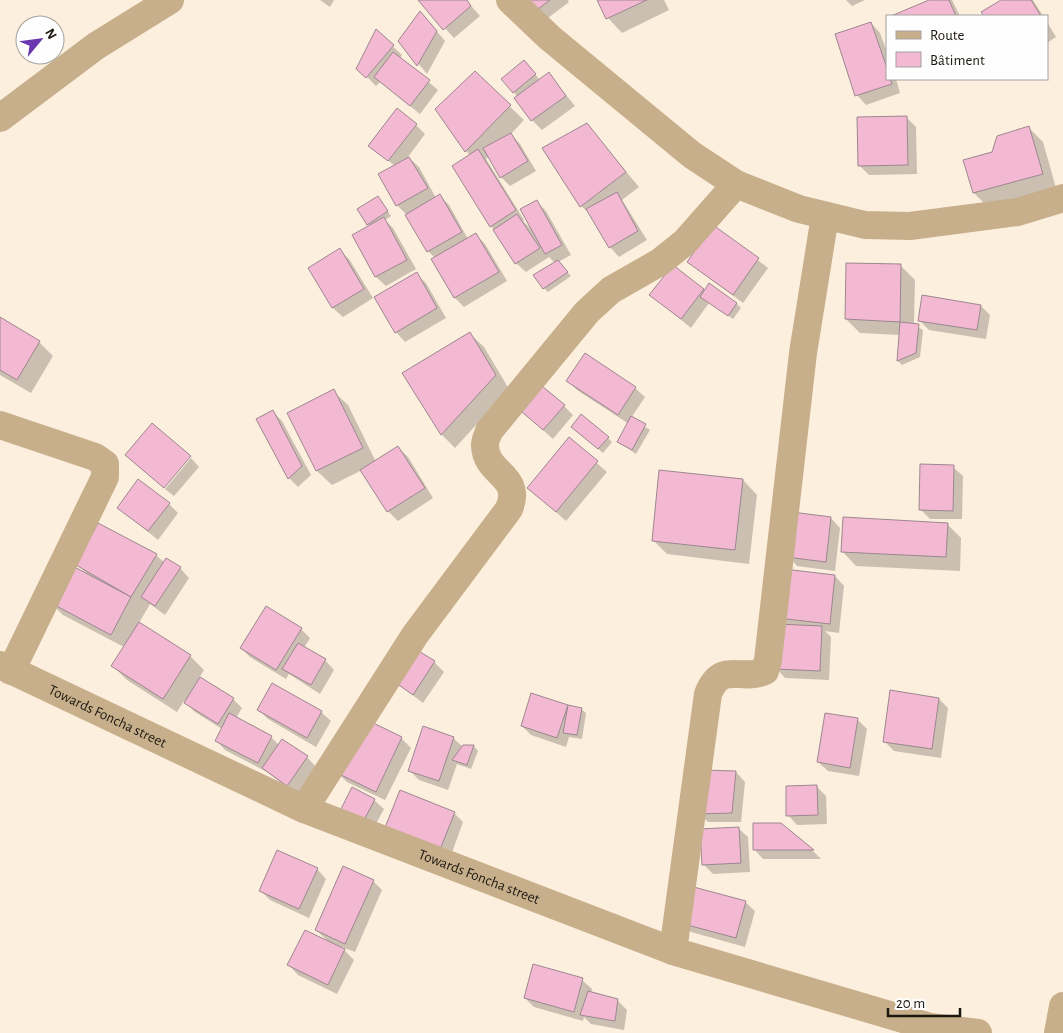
<svg xmlns="http://www.w3.org/2000/svg" width="1063" height="1033" font-family="'Alegreya Sans',sans-serif">
	<style>
		.shadow { fill: #0003 }
		.building { fill: #f4b9d2; stroke: #9c8790 }
		.lines { fill: none; stroke-linecap: round; stroke-linejoin: round }
		.minor { stroke: #c8af8b; stroke-width: 28 }
		.labels { text-anchor: middle; stroke-width: 4; stroke-linejoin: round; paint-order: stroke }
		.street-label { font-size: 15px; fill: #1c1811; stroke: #fefefe }
	</style>
	<rect width="100%" height="100%" fill="#fdefdd"/>
	<!-- shadow -->
	<g class="shadow">
		<polygon points="320,0 334,0 330,7"/>
		<polygon points="419,0 466,0 480,16 454,38"/>
		<polygon points="525,0 568,0 569,2 544,21"/>
		<polygon points="599,0 664,0 669,10 622,33 608,18"/>
		<polygon points="846,0 865,0 852,6"/>
		<polygon points="932,0 952,0 960,16 893,16"/>
		<polygon points="1003,0 1033,0 1043,16 986,16 983,12"/>
		<polygon points="429,22 445,41 427,74 400,41"/>
		<polygon points="1047,22 1056,37 1047,43"/>
		<polygon points="871,23 880,33 887,52 887,79 896,79 900,93 866,105 857,95"/>
		<polygon points="376,31 402,55 400,58 438,90 420,114 380,82 376,86 358,68"/>
		<polygon points="528,66 540,80 549,74 575,106 542,130 532,120 514,92"/>
		<polygon points="475,73 524,120 511,134 520,144 536,171 510,186 501,177 489,156 486,159 524,220 523,221 531,229 537,202 546,211 571,255 558,262 571,276 548,292 544,288 555,263 549,257 526,272 516,263 491,226 470,156 436,109"/>
		<polygon points="906,117 916,127 917,174 869,175 860,166"/>
		<polygon points="416,125 425,134 408,157 419,167 436,198 440,196 449,205 468,239 476,235 485,244 507,281 464,307 455,298 433,260 435,258 428,251 407,215 397,205 380,175 395,166 370,146"/>
		<polygon points="587,125 639,187 622,200 647,240 619,257 610,247 591,215 581,206"/>
		<polygon points="1029,128 1043,142 1056,188 988,207 974,193 965,161 993,153"/>
		<polygon points="378,197 391,216 385,220 393,228 416,269 386,286 376,277 353,236 371,226 368,224"/>
		<polygon points="714,226 768,268 743,303 688,262"/>
		<polygon points="339,250 349,259 373,298 343,317 333,308 309,268"/>
		<polygon points="901,266 915,280 914,325 923,330 920,357 902,365 898,361 900,335 860,333 846,319"/>
		<polygon points="416,274 426,283 446,318 405,342 396,332"/>
		<polygon points="703,289 737,304 741,308 733,319 709,303 691,328 651,295"/>
		<polygon points="981,306 990,315 986,339 929,330 920,321"/>
		<polygon points="0,318 39,342 53,356 31,393 0,375"/>
		<polygon points="469,333 484,347 509,389 455,448 442,435 404,373"/>
		<polygon points="568,381 635,388 645,397 631,418 650,430 636,454 619,442 629,424 577,390"/>
		<polygon points="333,391 348,405 376,462 398,447 408,457 433,498 398,521 388,511 362,470 332,485 317,471 289,413"/>
		<polygon points="516,406 564,406 573,415 553,439"/>
		<polygon points="272,411 282,421 311,475 298,487 289,478 258,419"/>
		<polygon points="577,431 608,438 612,442 603,453"/>
		<polygon points="569,439 607,472 566,521 529,488"/>
		<polygon points="191,458 199,467 174,496 165,489"/>
		<polygon points="953,467 963,476 962,519 930,519 920,509"/>
		<polygon points="743,480 757,495 749,564 667,554 653,540"/>
		<polygon points="169,504 178,513 158,540 119,508"/>
		<polygon points="831,518 840,528 835,571 797,566 788,556"/>
		<polygon points="947,524 961,538 960,571 856,566 842,551"/>
		<polygon points="156,555 165,563 180,568 189,578 165,615 150,604 139,623 190,656 204,670 199,678 233,699 242,708 236,718 271,737 279,745 307,757 316,767 297,795 267,772 225,750 216,740 222,729 195,712 184,701 177,712 127,680 113,666 124,647 63,615 49,601 88,575 78,565"/>
		<polygon points="835,576 844,586 839,633 825,631 831,637 829,680 785,678 776,668 787,626 780,618"/>
		<polygon points="301,629 310,638 304,648 325,660 334,670 320,694 289,674 286,679 250,657 241,648"/>
		<polygon points="434,662 444,672 423,703 397,683"/>
		<polygon points="939,699 948,708 941,758 894,751 884,741"/>
		<polygon points="567,706 581,709 586,713 582,739 569,737 566,747 531,735 522,726"/>
		<polygon points="258,709 321,712 331,721 316,747 268,719"/>
		<polygon points="857,719 867,729 859,776 828,771 818,762"/>
		<polygon points="401,738 411,748 385,800 347,782 338,773"/>
		<polygon points="453,738 463,747 474,746 478,751 471,769 457,764 448,790 419,780 410,771"/>
		<polygon points="736,772 745,782 741,822 708,822 699,813"/>
		<polygon points="816,786 826,796 827,824 797,825 788,815"/>
		<polygon points="374,800 384,809 371,833 350,822"/>
		<polygon points="454,813 463,822 449,861 395,839"/>
		<polygon points="781,824 813,851 821,859 763,859 754,849"/>
		<polygon points="738,828 748,837 750,872 713,874 704,865"/>
		<polygon points="317,869 326,879 309,918 270,900 261,891"/>
		<polygon points="373,881 382,890 355,952 329,942 316,930"/>
		<polygon points="745,902 755,911 745,947 691,932 681,923"/>
		<polygon points="305,931 344,950 354,960 337,994 298,975 289,965"/>
		<polygon points="582,980 592,989 591,993 617,1000 627,1010 624,1030 591,1024 584,1017 583,1021 534,1007 525,998"/>
	</g>
	<!-- building -->
	<g class="building">
		<polygon points="418,0 467,0 471,6 443,30"/>
		<polygon points="524,0 550,0 533,13"/>
		<polygon points="597,0 647,0 606,19"/>
		<polygon points="929,0 949,0 956,16 891,16"/>
		<polygon points="1001,0 1031,0 1041,16 984,16 981,12"/>
		<polygon points="420,11 437,31 417,66 398,41"/>
		<polygon points="871,22 887,68 887,79 890,79 892,84 855,96 835,34"/>
		<polygon points="376,29 394,45 366,78 356,69"/>
		<polygon points="393,52 430,80 410,106 374,77"/>
		<polygon points="524,60 536,74 513,93 501,79"/>
		<polygon points="475,71 511,105 465,152 435,109"/>
		<polygon points="549,72 566,96 531,121 514,98"/>
		<polygon points="397,108 417,124 388,161 368,146"/>
		<polygon points="907,116 908,165 858,166 857,117"/>
		<polygon points="587,123 626,172 580,207 542,148"/>
		<polygon points="1029,126 1043,174 973,193 963,160 992,152 997,136"/>
		<polygon points="511,133 528,161 500,178 483,148"/>
		<polygon points="478,149 516,210 490,227 452,166"/>
		<polygon points="409,157 428,188 396,206 378,174"/>
		<polygon points="617,192 638,231 609,248 586,209"/>
		<polygon points="440,194 462,232 427,252 405,215"/>
		<polygon points="378,196 388,211 367,225 357,209"/>
		<polygon points="537,200 562,245 545,254 520,209"/>
		<polygon points="517,214 540,248 515,264 493,230"/>
		<polygon points="384,217 407,260 375,277 352,235"/>
		<polygon points="713,225 759,258 733,295 687,262"/>
		<polygon points="476,233 499,272 454,298 431,259"/>
		<polygon points="340,248 364,289 332,308 308,268"/>
		<polygon points="558,260 568,272 543,289 533,275"/>
		<polygon points="846,263 901,264 900,322 845,319"/>
		<polygon points="673,265 704,289 681,319 649,295"/>
		<polygon points="417,272 437,308 395,333 374,297"/>
		<polygon points="709,283 737,303 728,316 700,297"/>
		<polygon points="922,295 981,305 977,330 918,321"/>
		<polygon points="0,317 40,341 17,380 0,370"/>
		<polygon points="900,322 919,324 916,353 897,361"/>
		<polygon points="470,332 496,375 441,435 402,373"/>
		<polygon points="585,353 636,387 618,415 566,381"/>
		<polygon points="536,381 565,405 543,430 515,406"/>
		<polygon points="334,389 363,448 316,471 287,413"/>
		<polygon points="273,410 302,466 288,479 256,419"/>
		<polygon points="581,414 609,437 598,449 571,427"/>
		<polygon points="631,416 646,424 632,450 617,442"/>
		<polygon points="152,423 191,456 164,488 125,455"/>
		<polygon points="569,437 598,461 556,512 527,488"/>
		<polygon points="398,446 425,488 387,512 360,470"/>
		<polygon points="920,464 954,465 953,511 919,510"/>
		<polygon points="659,470 743,479 735,550 652,541"/>
		<polygon points="138,479 170,503 148,531 117,508"/>
		<polygon points="792,512 831,517 826,562 786,557"/>
		<polygon points="843,517 948,523 946,557 841,552"/>
		<polygon points="98,523 157,554 131,597 76,565"/>
		<polygon points="166,558 181,567 155,606 141,597"/>
		<polygon points="67,563 131,597 111,635 47,601"/>
		<polygon points="784,569 835,575 830,624 778,618"/>
		<polygon points="266,606 302,628 276,670 240,648"/>
		<polygon points="139,622 191,655 163,699 111,666"/>
		<polygon points="776,624 822,626 820,671 775,669"/>
		<polygon points="298,643 326,659 311,685 282,669"/>
		<polygon points="417,650 435,661 413,695 396,683"/>
		<polygon points="200,677 234,698 218,724 184,703"/>
		<polygon points="272,683 322,711 307,738 257,710"/>
		<polygon points="890,690 939,698 932,749 883,742"/>
		<polygon points="531,693 568,705 557,738 521,726"/>
		<polygon points="568,705 582,708 577,735 563,733"/>
		<polygon points="229,713 272,736 258,763 215,741"/>
		<polygon points="825,713 858,718 850,768 817,762"/>
		<polygon points="363,718 402,737 376,792 337,773"/>
		<polygon points="423,726 454,737 439,781 408,771"/>
		<polygon points="282,739 308,756 287,786 262,768"/>
		<polygon points="463,745 474,745 467,765 452,760"/>
		<polygon points="702,770 736,771 732,813 698,814"/>
		<polygon points="817,785 818,815 786,816 786,786"/>
		<polygon points="352,787 375,799 362,824 339,813"/>
		<polygon points="400,790 455,812 439,852 384,830"/>
		<polygon points="753,823 781,823 814,850 753,850"/>
		<polygon points="739,827 741,863 702,865 700,829"/>
		<polygon points="277,850 318,868 299,909 259,891"/>
		<polygon points="343,866 374,880 345,944 315,930"/>
		<polygon points="690,886 746,901 736,938 680,923"/>
		<polygon points="305,930 345,949 328,985 287,965"/>
		<polygon points="533,964 583,978 574,1012 524,998"/>
		<polygon points="588,991 618,999 615,1021 580,1015"/>
	</g>
	<g class="lines">
		<!-- minor -->
		<g class="minor">
			<polyline points="510,0 550,38 692,155 736,184 799,209 865,225 910,226 1018,212 1063,198"/>
			<polyline points="0,118 96,46 170,0"/>
			<polyline points="0,425 95,457 105,464 105,477 11,671"/>
			<path id="s1" d="M0,665L304,809L673,951L930,1027L978,1033"/>
			<path d="M304,809L415,635L509,509C523,475 486,475 485,446C484,442 488,435 489,431L587,312L611,290L660,262L685,242L736,184"/>
			<path d="M673,951L708,694C722,660 740,682 765,671L768,660L803,353L825,216"/>
			<polyline points="1058,1033 1063,1006"/>
		</g>
	</g>
	<g class="labels">
		<!-- street labels -->
		<g class="street-label">
			<text dy="5" stroke="none"><textPath href="#s1" startOffset="119">Towards Foncha street</textPath></text>
			<text dy="5" stroke="none"><textPath href="#s1" startOffset="524">Towards Foncha street</textPath></text>
		</g>
	</g>
	<!-- legend -->
	<rect x="886" y="15" width="162" height="65" fill="#fefefe" stroke="#a4a29f"/>
	<rect x="896" y="31" width="25" height="8" fill="#c8af8b" stroke="#a4a29f"/>
	<text x="930" y="40" font-size="15" fill="#1c1811">Route</text>
	<rect x="896" y="52" width="25" height="15" fill="#f4b9d2" stroke="#a4a29f"/>
	<text x="930" y="65" font-size="15" fill="#1c1811">Bâtiment</text>
	<!-- north arrow -->
	<g transform="translate(40 40) rotate(61)"><circle r="24" fill="#fefefe" stroke="#a4a29f"/>
	<path d="M0-4L9 19L0 12L-9 19Z" fill="#6a37ae"/>
	<text y="-8" font-size="14" font-weight="bold" text-anchor="middle" fill="#1c1811">N</text>
	</g>
	<!-- scale -->
	<path d="M888 1008v8h72v-8" fill="none" stroke="#1c1811" stroke-width="2.5"/>
	<text x="896" y="1008" font-size="15" fill="#1c1811" stroke="#fefefe" stroke-width="4" paint-order="stroke">20 m</text>
</svg>
